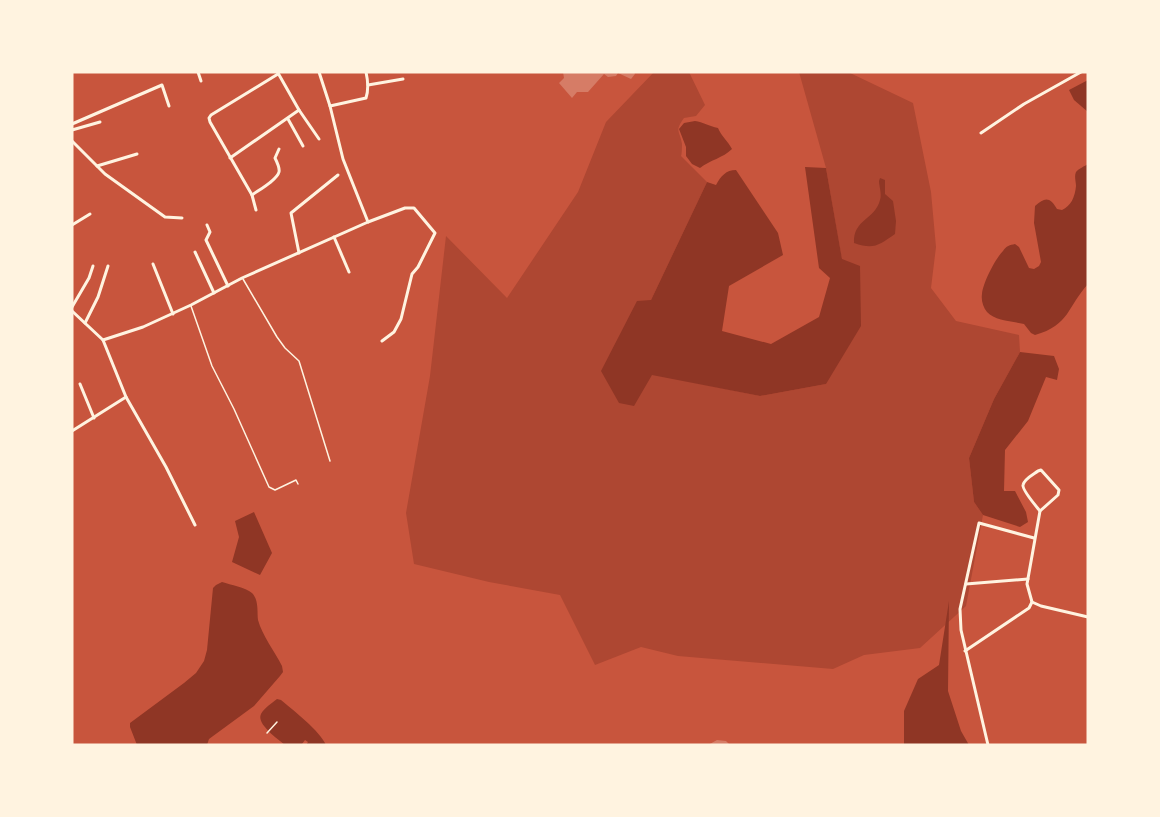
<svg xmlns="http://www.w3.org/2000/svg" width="1160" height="817" font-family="'IBM Plex Serif',serif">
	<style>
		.green { fill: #ae4732 }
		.water { fill: #8f3625 }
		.building { fill: #d67c66 }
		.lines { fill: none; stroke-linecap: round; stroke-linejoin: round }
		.path { stroke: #fff3e0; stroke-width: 1.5 }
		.service { stroke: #fff3e0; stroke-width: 1.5 }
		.minor { stroke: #fff3e0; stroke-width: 3 }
	</style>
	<rect width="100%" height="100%" fill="#c8553d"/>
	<!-- green -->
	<path class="green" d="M654,72H689L705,105L696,116L684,118C674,132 680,130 682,144C682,145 682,155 681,156L707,182L651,300L652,374L760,396L826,384L842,260L826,168L799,72H848L913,103L931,192L936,247L931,288L956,321L1019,335L1020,352L994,399L969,458L974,502L983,515L966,606L920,648L864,655L833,669L678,656L641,647L595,665L560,595L489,582L414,564L406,513L430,376L446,236L507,298L578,192L606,122Z"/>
	<!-- water -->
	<g class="water">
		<polygon points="1088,80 1088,112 1074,100 1069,90"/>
		<path d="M695,121C703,122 709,126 718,128C721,136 728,141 732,149C723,158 710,160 700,168L692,164L686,156V147L679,129L684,123Z"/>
		<path d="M1088,164V284C1067,307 1070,325 1035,335L1031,333L1024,324C1012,321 995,321 987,312C983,307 981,300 982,294C983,283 995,259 1003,251C1006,246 1010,245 1015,244L1019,247L1029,268L1034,269L1039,266L1041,262L1034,223L1035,206C1045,197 1050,197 1057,209L1062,210C1071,206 1075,197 1076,186C1076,182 1074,176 1076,172C1078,169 1085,166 1088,164Z"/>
		<path d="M805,167L826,168L842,259L860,266L861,326L826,384L760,396L652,375L634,406L619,403L601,371L637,301L651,300L707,182L716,185C721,176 726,170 736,170L778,233L783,255L729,286L722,331L771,344L819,317L830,278L819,268Z"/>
		<path d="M880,178L885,180V194L893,201L896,221L895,234C879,245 874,250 854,243C853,219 875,220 880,200C882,194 879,186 879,181Z"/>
		<polygon points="1020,352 1054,356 1059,369 1057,380 1046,377 1028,421 1005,450 1004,491 1015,491 1026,512 1028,522 1020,527 983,515 974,502 969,458 994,399"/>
		<polygon points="254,512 272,553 260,575 232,562 239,537 235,521"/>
		<path d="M222,582C231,585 245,587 252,593C259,600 257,612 258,620C262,635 275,652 282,666L283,672L280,676L254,706L209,739L207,745H137L130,727V723L184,683L196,673L204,661L207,650L213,588L216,585Z"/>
		<polygon points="949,601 948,691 961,731 969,745 904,745 904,711 918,679 939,665"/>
		<path d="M277,699L281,700C293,710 320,731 326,745H306L308,742L305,740L302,744L304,745H285C278,739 256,724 261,714C264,708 272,703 277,699Z"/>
	</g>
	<!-- building -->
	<g class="building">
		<polygon points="563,72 634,72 635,74 631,79 618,73 616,76 608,77 604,74 588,92 577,92 572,98 559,83 564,78"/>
		<polygon points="717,740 726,741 730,745 708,745"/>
	</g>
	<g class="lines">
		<!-- path -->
		<polyline class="path" points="267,733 277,722"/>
		<!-- service -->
		<g class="service">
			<polyline points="243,279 277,337 285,348 299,361 330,461"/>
			<polyline points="191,306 212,366 234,409 269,487 275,490 296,480 298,484"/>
		</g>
		<!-- minor -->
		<g class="minor">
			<polyline points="198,72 201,81"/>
			<polyline points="319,72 330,106 343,159 368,222"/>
			<polyline points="368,85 403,79"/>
			<path d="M330,106L366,98C369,89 368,81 366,72"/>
			<polyline points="299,110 319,139"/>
			<polyline points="288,119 303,146"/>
			<polyline points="72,124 162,85 169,106"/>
			<polyline points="72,130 100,122"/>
			<polyline points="981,133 1024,104 1081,72"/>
			<polyline points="72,141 105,174 165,217 182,218"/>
			<polyline points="230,158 299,110 278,73"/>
			<polyline points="97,166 137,154"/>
			<path d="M252,195C259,190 277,180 279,172C280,168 277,162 275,158L279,149"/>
			<polyline points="256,210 252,195 210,122 209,118 211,115 278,74"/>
			<polyline points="72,225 90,214"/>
			<polyline points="207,225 210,232 206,240 228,286"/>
			<polyline points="334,237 349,272"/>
			<polyline points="195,252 214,293"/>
			<polyline points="299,253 291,213 338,175"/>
			<polyline points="153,264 173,314"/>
			<polyline points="72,307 89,278 93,266"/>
			<polyline points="72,311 103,340 126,397 166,467 195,525"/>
			<polyline points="85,323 98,297 108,266"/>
			<polyline points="103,340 143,327 191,305 242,278 368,222 405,208 414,208 435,233 418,267 412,274 401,319 394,332 382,341"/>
			<polyline points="80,384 94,418"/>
			<polyline points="72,431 126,397"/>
			<path d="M1041,470L1059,490L1058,495L1040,511C1036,506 1022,490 1023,485C1024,479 1034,474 1038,471Z"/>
			<polyline points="1040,511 1027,584 1032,602 1041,606 1088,617"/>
			<polyline points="966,584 1028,579"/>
			<polyline points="965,651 1029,608 1032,602"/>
			<polyline points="988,745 961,630 960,609 979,523 1034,538"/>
		</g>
	</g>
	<!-- border -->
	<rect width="1160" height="817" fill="none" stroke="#fff3e0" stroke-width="147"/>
</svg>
